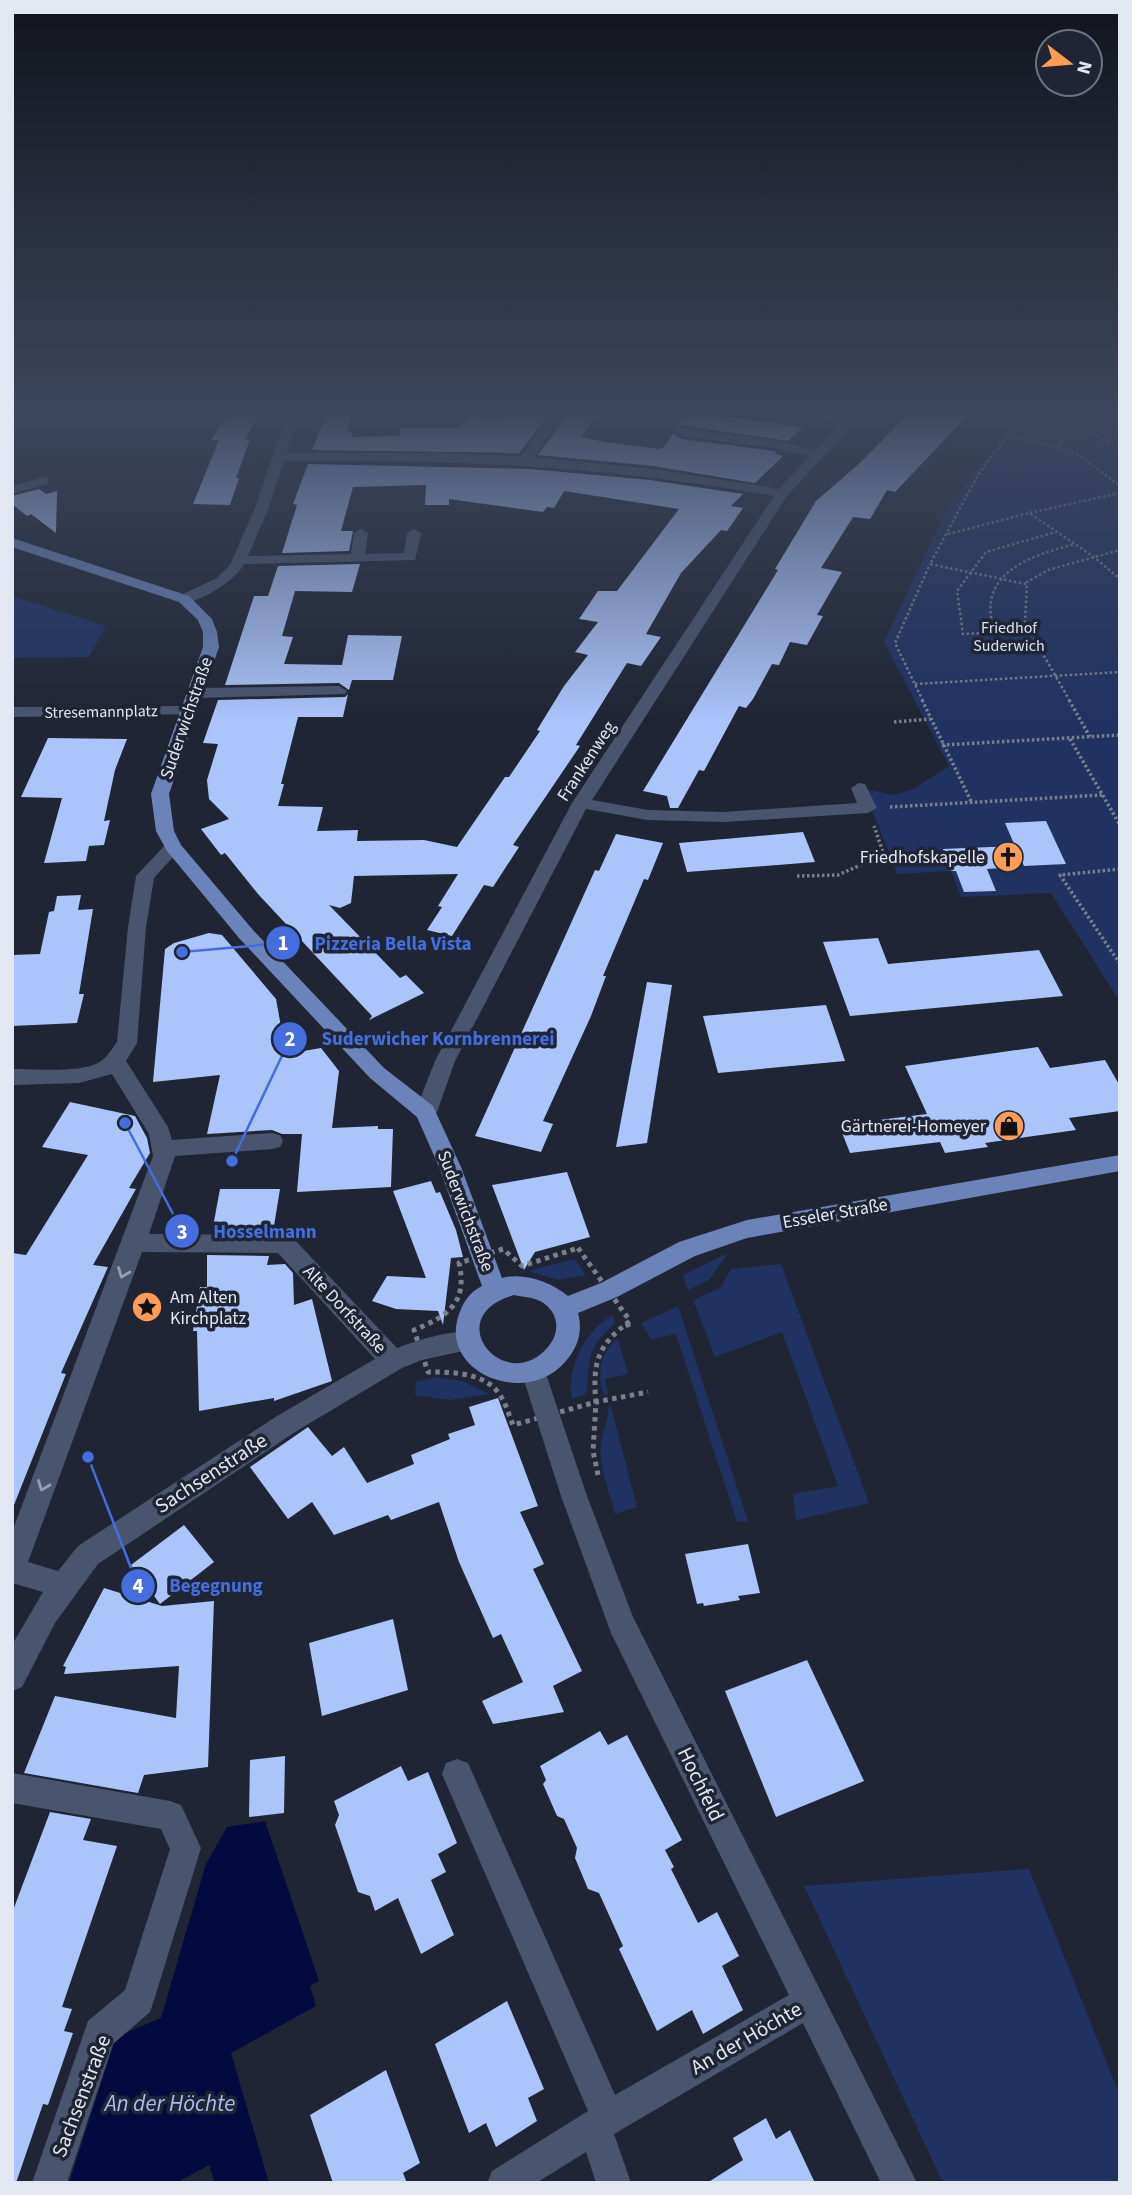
<svg xmlns="http://www.w3.org/2000/svg" width="1132" height="2195" font-family="'Source Sans 3',sans-serif">
	<style>
		.green { fill: #1f3262 }
		.water { fill: #020a40 }
		.building { fill: #abc4fa }
		.lines { fill: none; stroke-linecap: round; stroke-linejoin: round }
		.path-far2 { stroke: #7a7f8c; stroke-width: 2.5; stroke-dasharray: 2.5 2.5; stroke-linecap: butt }
		.path-far1 { stroke: #7a7f8c; stroke-width: 3.5; stroke-dasharray: 2.5 2.5; stroke-linecap: butt }
		.path { stroke: #7a7f8c; stroke-width: 5; stroke-dasharray: 4.5 4.5; stroke-linecap: butt }
		.minor { fill: #49556f; fill-rule: evenodd }
		.major { fill: #6b83b8; fill-rule: evenodd }
		.oneway { stroke: #969eb0 }
		.labels { text-anchor: middle; stroke-width: 7; stroke-linejoin: round; paint-order: stroke }
		.far-park-label { font-size: 16px; fill: #dae3f5; stroke: #1f2534 }
		.far-street-label { font-size: 16px; fill: #e3e7f1; stroke: #1f2534 }
		.street-label { font-size: 18px; fill: #e3e7f1; stroke: #1f2534 }
		.poi-label { font-size: 18px; fill: #e3e7f1; stroke: #1f2534; text-anchor: end }
		.near-street-label { font-size: 21px; fill: #e3e7f1; stroke: #1f2534 }
		.near-water-label { font-size: 23px; font-style: italic; fill: #a6bef2; stroke: #1f2534 }
		.leader { fill: none; stroke: #456ddd; stroke-width: 2.5 }
		.callout-dot { fill: #456ddd; stroke: #1f2534; stroke-width: 2.5 }
		.mark-label { font-size: 21px; text-anchor: middle; font-weight: bold; fill: #fff }
		.callout-label { font-size: 19px; text-anchor: middle; font-weight: bold; fill: #456ddd; stroke: #1f2534; stroke-width: 7; stroke-linejoin: round; paint-order: stroke }
	</style>
	<rect width="100%" height="100%" fill="#1f2534"/>
	<!-- green -->
	<g class="green">
		<polygon points="1020,415 1120,415 1120,1002 1051,893 961,897 951,871 897,874 864,789 894,795 913,789 949,766 884,642 947,508"/>
		<polygon points="12,596 106,626 89,657 12,658"/>
		<polygon points="728,1253 709,1280 688,1290 683,1275"/>
		<polygon points="575,1259 586,1275 558,1280 528,1271"/>
		<polygon points="781,1264 869,1503 796,1520 793,1494 838,1486 782,1332 715,1357 693,1300 720,1288 731,1269"/>
		<polygon points="678,1306 748,1521 737,1522 676,1334 651,1339 641,1323"/>
		<path d="M613,1315L615,1323C588,1348 589,1357 587,1392L583,1396L572,1398C566,1369 586,1328 613,1315Z"/>
		<path d="M618,1339L628,1374L605,1379L608,1394L604,1395C597,1375 599,1352 618,1339Z"/>
		<polygon points="436,1377 462,1381 489,1394 450,1400 415,1395 416,1382"/>
		<path d="M611,1406L637,1507L615,1514C610,1493 598,1466 601,1444C602,1431 609,1421 608,1407Z"/>
		<polygon points="1029,1869 1120,2096 1120,2183 943,2183 804,1886"/>
	</g>
	<!-- water -->
	<polygon class="water" points="265,1821 319,1981 310,1986 316,2006 231,2053 269,2183 215,2183 209,2165 176,2183 69,2183 116,2037 161,2018 206,1864 227,1827"/>
	<!-- building -->
	<g class="building">
		<polygon points="227,415 258,415 245,439 250,439 236,478 239,478 230,505 193,504 219,440 211,440"/>
		<polygon points="326,415 352,415 347,432 352,432 351,437 399,436 401,428 460,428 470,415 500,418 502,415 549,415 519,453 312,450"/>
		<polygon points="567,415 597,415 581,437 605,442 659,449 664,447 673,433 681,439 773,451 777,452 774,454 783,456 755,483 653,466 538,455"/>
		<polygon points="684,415 713,415 803,427 788,441 681,425 675,429"/>
		<polygon points="907,415 968,415 895,492 887,490 870,519 853,517 821,568 842,572 817,615 823,616 807,645 790,642 779,665 772,664 753,699 746,708 739,706 704,771 699,770 678,808 670,808 667,796 643,791 778,570 775,569 816,501 860,463"/>
		<polygon points="308,464 530,469 650,480 743,494 731,506 743,508 727,531 721,530 681,573 646,634 661,637 641,666 627,663 576,745 580,746 513,845 519,847 493,887 484,885 452,936 427,930 442,907 438,906 458,874 354,876 351,903 340,908 329,905 400,978 406,975 424,993 369,1020 372,1016 258,894 225,853 221,855 201,829 229,819 209,799 207,780 218,744 203,743 218,700 345,697 348,694 343,717 298,717 281,784 284,784 278,806 323,807 317,831 358,830 357,841 424,840 457,847 505,777 509,777 540,731 537,730 564,686 588,655 575,652 598,622 579,619 598,591 617,591 679,509 564,491 554,508 547,507 543,512 449,499 449,505 425,505 426,485 353,487 341,531 353,531 349,551 282,553 297,505 293,504"/>
		<polygon points="39,489 46,494 57,491 56,533 31,514 27,516 12,504 12,496"/>
		<polygon points="360,564 352,592 295,591 282,636 293,637 284,664 342,665 348,635 402,636 393,680 352,680 349,690 339,683 225,685 254,596 268,596 278,566"/>
		<polygon points="48,738 127,739 115,770 104,821 110,820 104,845 89,846 86,861 44,863 62,798 21,797"/>
		<polygon points="1046,821 1066,864 1024,866 1015,847 1017,867 987,869 996,891 964,892 956,871 951,871 943,849 1015,846 1005,823"/>
		<polygon points="803,832 815,862 687,872 679,843"/>
		<polygon points="616,834 663,843 648,880 644,879 603,976 606,976 591,1016 543,1121 553,1124 541,1152 475,1136 595,870 599,871"/>
		<polygon points="81,895 78,910 93,909 79,994 84,994 77,1023 12,1026 12,955 40,954 49,912 54,911 57,896"/>
		<polygon points="209,933 222,935 276,999 286,1054 321,1048 339,1071 332,1128 378,1126 378,1129 393,1129 391,1187 297,1192 302,1134 282,1134 272,1130 207,1134 220,1075 153,1082 165,949 174,943"/>
		<polygon points="878,938 888,964 1039,950 1063,996 850,1016 823,942"/>
		<polygon points="647,982 672,985 647,1143 616,1147"/>
		<polygon points="826,1005 845,1061 718,1073 703,1016"/>
		<polygon points="1038,1047 1050,1068 1105,1060 1120,1086 1120,1111 1069,1118 1076,1130 985,1143 988,1147 945,1153 940,1142 850,1153 839,1125 927,1114 905,1066"/>
		<polygon points="70,1102 135,1116 147,1138 150,1153 129,1188 136,1189 93,1265 108,1267 61,1373 66,1374 14,1505 12,1253 26,1255 88,1155 42,1147"/>
		<polygon points="567,1172 590,1237 535,1252 524,1270 492,1185"/>
		<polygon points="431,1181 436,1193 440,1192 456,1230 463,1257 451,1258 443,1325 438,1311 396,1309 372,1301 387,1276 426,1278 393,1191"/>
		<polygon points="220,1189 280,1189 273,1232 212,1232"/>
		<polygon points="207,1255 269,1256 267,1265 285,1264 293,1273 294,1305 312,1299 332,1381 274,1401 274,1398 199,1411 197,1331 193,1331 200,1287 207,1287"/>
		<polygon points="498,1398 538,1506 520,1512 544,1564 533,1569 582,1671 553,1686 564,1712 493,1724 482,1701 523,1682 501,1634 493,1638 459,1562 439,1502 391,1520 388,1515 334,1535 312,1502 288,1519 250,1467 308,1427 332,1456 344,1447 367,1483 414,1464 411,1455 450,1439 448,1434 475,1425 469,1407"/>
		<polygon points="184,1525 214,1562 160,1604 131,1565"/>
		<polygon points="748,1544 760,1593 738,1596 740,1600 704,1606 703,1603 697,1604 685,1554"/>
		<polygon points="104,1588 162,1606 214,1601 208,1767 144,1775 138,1793 24,1773 55,1696 176,1718 179,1666 64,1674 66,1667 63,1666"/>
		<polygon points="393,1619 408,1690 322,1716 309,1643"/>
		<polygon points="807,1660 864,1781 776,1817 725,1691"/>
		<polygon points="600,1731 608,1745 627,1735 682,1840 665,1850 674,1867 671,1869 698,1923 717,1912 739,1956 722,1966 743,2010 703,2034 692,2010 657,2031 619,1949 623,1946 599,1893 588,1889 575,1858 577,1848 564,1819 557,1816 543,1784 546,1780 540,1766"/>
		<polygon points="285,1756 284,1813 249,1817 250,1760"/>
		<polygon points="401,1766 408,1781 428,1772 457,1843 438,1854 446,1872 431,1880 454,1935 421,1954 398,1898 375,1911 370,1896 358,1892 335,1825 339,1815 334,1801"/>
		<polygon points="50,1812 91,1819 83,1840 117,1846 62,2007 72,2009 64,2031 73,2033 48,2105 43,2104 16,2183 12,2182 12,1913"/>
		<polygon points="507,2001 544,2089 528,2098 537,2121 496,2147 486,2123 469,2133 435,2044"/>
		<polygon points="386,2070 420,2163 403,2173 407,2183 333,2183 310,2115"/>
		<polygon points="766,2118 776,2139 790,2130 815,2183 707,2183 743,2160 733,2138"/>
	</g>
	<g class="lines">
		<!-- path-far2 -->
		<g class="path-far2">
			<polyline points="1037,415 1120,445"/>
			<polyline points="1080,415 1057,447 1078,455 1120,486"/>
			<polyline points="1089,431 1101,415"/>
			<polyline points="1010,436 1057,447"/>
			<polyline points="1120,493 1029,513 1094,557 1120,579"/>
			<polyline points="948,534 1029,513"/>
			<polyline points="1026,584 930,564 977,477 992,455 1029,415"/>
			<polyline points="1029,631 963,634 957,591 986,552 1056,532"/>
			<path d="M995,633C974,573 1030,556 1075,544"/>
			<polyline points="915,684 1120,672"/>
			<polyline points="923,701 895,643 930,564"/>
			<polyline points="1070,701 1025,623 1027,582 1048,570 1120,550"/>
		</g>
		<!-- path-far1 -->
		<g class="path-far1">
			<polyline points="922,700 971,801"/>
			<polyline points="1069,700 1090,737"/>
			<polyline points="894,722 930,719"/>
			<polyline points="1070,739 1120,825"/>
			<polyline points="942,745 1120,735"/>
			<polyline points="890,807 1102,795"/>
			<polyline points="1120,869 1060,875 1120,964"/>
			<polyline points="797,876 838,875 884,855 874,826"/>
		</g>
		<!-- path -->
		<g class="path">
			<path d="M578,1248L630,1321C598,1345 592,1362 596,1402L513,1425C509,1415 506,1404 500,1395C485,1372 452,1372 428,1372L414,1330C448,1316 468,1303 459,1263L503,1249L522,1266Z"/>
			<polyline points="627,1323 630,1330"/>
			<polyline points="598,1475 593,1451 596,1402 648,1392"/>
		</g>
		<!-- minor -->
		<g class="minor">
			<polygon points="109,415 121,415 122,416 116,420"/>
			<path d="M287,415H299L286,453H431L520,456L552,415H564L533,457L653,469L779,489L810,456L773,448L681,436L675,432L681,428L773,440L816,450L841,423L816,418L814,415H861L787,496L592,800L648,810L724,812L857,803L851,788L859,783L865,784L877,808L868,813L724,822L648,820L586,809L455,1061L437,1112L433,1118L426,1120L419,1118L415,1112L435,1061L572,803L774,496C606,466 454,459 284,461L268,510L248,556L351,554L354,533L361,529L368,533L365,554L404,553L407,533L414,529L421,533L415,560L244,564C236,580 197,606 179,602L177,599L179,596L217,578L230,565L254,510Z"/>
			<polygon points="43,477 48,478 48,484 12,494 12,486"/>
			<polygon points="339,686 347,691 345,694 195,698 187,693 195,688"/>
			<polygon points="189,706 197,711 195,714 12,717 12,707"/>
			<path d="M173,841L182,847L154,878L146,927L137,1043L126,1061L168,1127L172,1140L272,1133L280,1135L283,1141L280,1147L272,1149L175,1156L149,1234L284,1235L292,1237L397,1348C417,1341 456,1327 477,1334L480,1341L477,1348L422,1360L402,1368L295,1432L98,1564L55,1623L22,1687L12,1691V1645L43,1592L12,1583V1532L153,1156L149,1134L112,1074L79,1083L12,1085V1069C34,1069 79,1073 98,1063C107,1058 111,1050 117,1042L128,927L136,876L167,843ZM142,1252L278,1253L375,1359L277,1416L78,1546L58,1571L28,1562Z"/>
			<polygon points="533,1360 542,1363 545,1371 587,1496 633,1617 917,2183 881,2183 803,2023 614,2134 631,2183 596,2183 586,2152 536,2183 487,2183 492,2171 588,2111 442,1774 446,1763 457,1759 468,1763 615,2095 789,1995 611,1633 561,1496 521,1371 524,1363"/>
			<polygon points="12,1773 170,1801 181,1805 201,1848 154,2000 150,2012 113,2044 67,2183 32,2183 88,2021 125,1990 170,1849 161,1829 12,1803"/>
		</g>
		<!-- major -->
		<path class="major" d="M12,538L189,596L212,619L217,632L219,647L169,794L174,831L181,845L253,930L384,1068L433,1106L461,1167L502,1278C524,1272 551,1282 568,1296L601,1283L679,1242L747,1220L1120,1155V1171L747,1238L695,1256L617,1297L578,1313C583,1332 578,1347 565,1362C525,1409 433,1371 461,1309C465,1299 472,1291 482,1286L439,1167L417,1117L370,1078L239,938L167,851L156,831L151,794L203,647V632L198,620L179,602L12,547ZM514,1295C522,1297 533,1297 540,1301C559,1311 561,1332 548,1347C505,1397 438,1317 514,1295Z"/>
	</g>
	<!-- one-way arrows -->
	<defs><path id="oneway-chevron" d="M-2-3.5L2.5 0L-2 3.5" fill="none" stroke-width="1.6" stroke-linecap="round" stroke-linejoin="round" transform="scale(1.75)"/></defs>
	<g class="oneway">
		<use href="#oneway-chevron" transform="translate(123 1273) rotate(111)"/>
		<use href="#oneway-chevron" transform="translate(43 1486) rotate(111)"/>
	</g>
	<!-- sky -->
	<linearGradient id="sky" x2="0" y2="1"><stop stop-color="#11141d"/><stop offset="0.57" stop-color="#3c465c"/><stop offset="1" stop-color="#3c465c" stop-opacity="0"/></linearGradient>
	<rect width="1132" height="722" fill="url(#sky)"/>
	<!-- icons -->
	<defs>
		<g id="church-disc" transform="scale(1.575)"><circle r="9.5" fill="#fd9d55" stroke="#1f2534"/><path d="M-1.2-6h2.4v3.5h3.3v2.4h-3.3V6h-2.4V-.1h-3.3v-2.4h3.3Z" fill="#111"/></g>
		<g id="shop-disc" transform="scale(1.575)"><circle r="9.5" fill="#fd9d55" stroke="#1f2534"/><path d="M-5-2.5h2.3a2.7 3.5 0 0 1 5.4 0H5L5.5 6h-11ZM-1.5-2.5h3a1.5 2.3 0 0 0-3 0Z" fill="#111"/></g>
		<g id="sight-disc" transform="scale(1.575)"><circle r="9.5" fill="#fd9d55" stroke="#1f2534"/><path d="M0-6L1.8-2.2L6-1.7L2.9 1.2L3.7 5.4L0 3.3L-3.7 5.4L-2.9 1.2L-6-1.7L-1.8-2.2Z" fill="#111"/></g>
	</defs>
	<g fill-rule="evenodd">
		<use href="#church-disc" x="1008" y="857"/>
		<use href="#shop-disc" x="1009" y="1126"/>
		<use href="#sight-disc" x="147" y="1307"/>
	</g>
	<g class="labels">
		<!-- far-park labels -->
		<g class="far-park-label">
			<text x="1009" y="633">Friedhof<tspan x="1009" dy="18">Suderwich</tspan></text>
		</g>
		<!-- far-street labels -->
		<g class="far-street-label">
			<text transform="translate(101 711) rotate(-1)" y="6">Stresemannplatz</text>
		</g>
		<!-- street labels -->
		<g class="street-label">
			<text transform="translate(186 718) rotate(-71)" y="6">Suderwichstraße</text>
			<text transform="translate(586 761) rotate(-57)" y="6">Frankenweg</text>
			<text transform="translate(466 1211) rotate(69)" y="6">Suderwichstraße</text>
			<text transform="translate(835 1213) rotate(-10)" y="6">Esseler Straße</text>
			<text transform="translate(345 1309) rotate(47)" y="6">Alte Dorfstraße</text>
		</g>
		<!-- poi labels -->
		<g class="poi-label">
			<text x="985" y="863">Friedhofskapelle</text>
			<text x="986" y="1132">Gärtnerei-Homeyer</text>
			<text x="170" y="1303" text-anchor="start">Am Alten<tspan x="170" dy="21">Kirchplatz</tspan></text>
		</g>
		<!-- near-street labels -->
		<g class="near-street-label">
			<text transform="translate(211 1473) rotate(-33)" y="7">Sachsenstraße</text>
			<text transform="translate(701 1784) rotate(64)" y="7">Hochfeld</text>
			<text transform="translate(746 2038) rotate(-30)" y="7">An der Höchte</text>
			<text transform="translate(81 2096) rotate(-69)" y="7">Sachsenstraße</text>
		</g>
		<!-- near-water labels -->
		<g class="near-water-label">
			<text x="170" y="2111">An der Höchte</text>
		</g>
	</g>
	<!-- callouts -->
	<path class="leader" d="M182 952L283 943M232 1161L290 1039M125 1123L182 1231M88 1457L138 1586"/>
	<g class="callout-dot">
		<circle cx="182" cy="952" r="7"/>
		<circle cx="232" cy="1161" r="7"/>
		<circle cx="125" cy="1123" r="7"/>
		<circle cx="88" cy="1457" r="7"/>
		<circle cx="283" cy="943" r="18"/>
		<circle cx="290" cy="1039" r="18"/>
		<circle cx="182" cy="1231" r="18"/>
		<circle cx="138" cy="1586" r="18"/>
	</g>
	<g class="mark-label">
		<text x="283" y="950">1</text>
		<text x="290" y="1046">2</text>
		<text x="182" y="1239">3</text>
		<text x="138" y="1593">4</text>
	</g>
	<g class="callout-label">
		<text x="393" y="950">Pizzeria Bella Vista</text>
		<text x="438" y="1045">Suderwicher Kornbrennerei</text>
		<text x="265" y="1238">Hosselmann</text>
		<text x="216" y="1592">Begegnung</text>
	</g>
	<!-- border -->
	<rect width="1132" height="2195" fill="none" stroke="#e3e7f1" stroke-width="28"/>
	<!-- north arrow -->
	<g transform="translate(1069 63) rotate(106)"><circle r="33" fill="#1f2534" stroke="#6d7380" stroke-width="2"/>
	<path d="M0-5L12 26L0 18L-12 26Z" fill="#fd9d55"/>
	<text y="-10" font-size="19" font-weight="bold" text-anchor="middle" fill="#e3e7f1">N</text>
	</g>
</svg>
